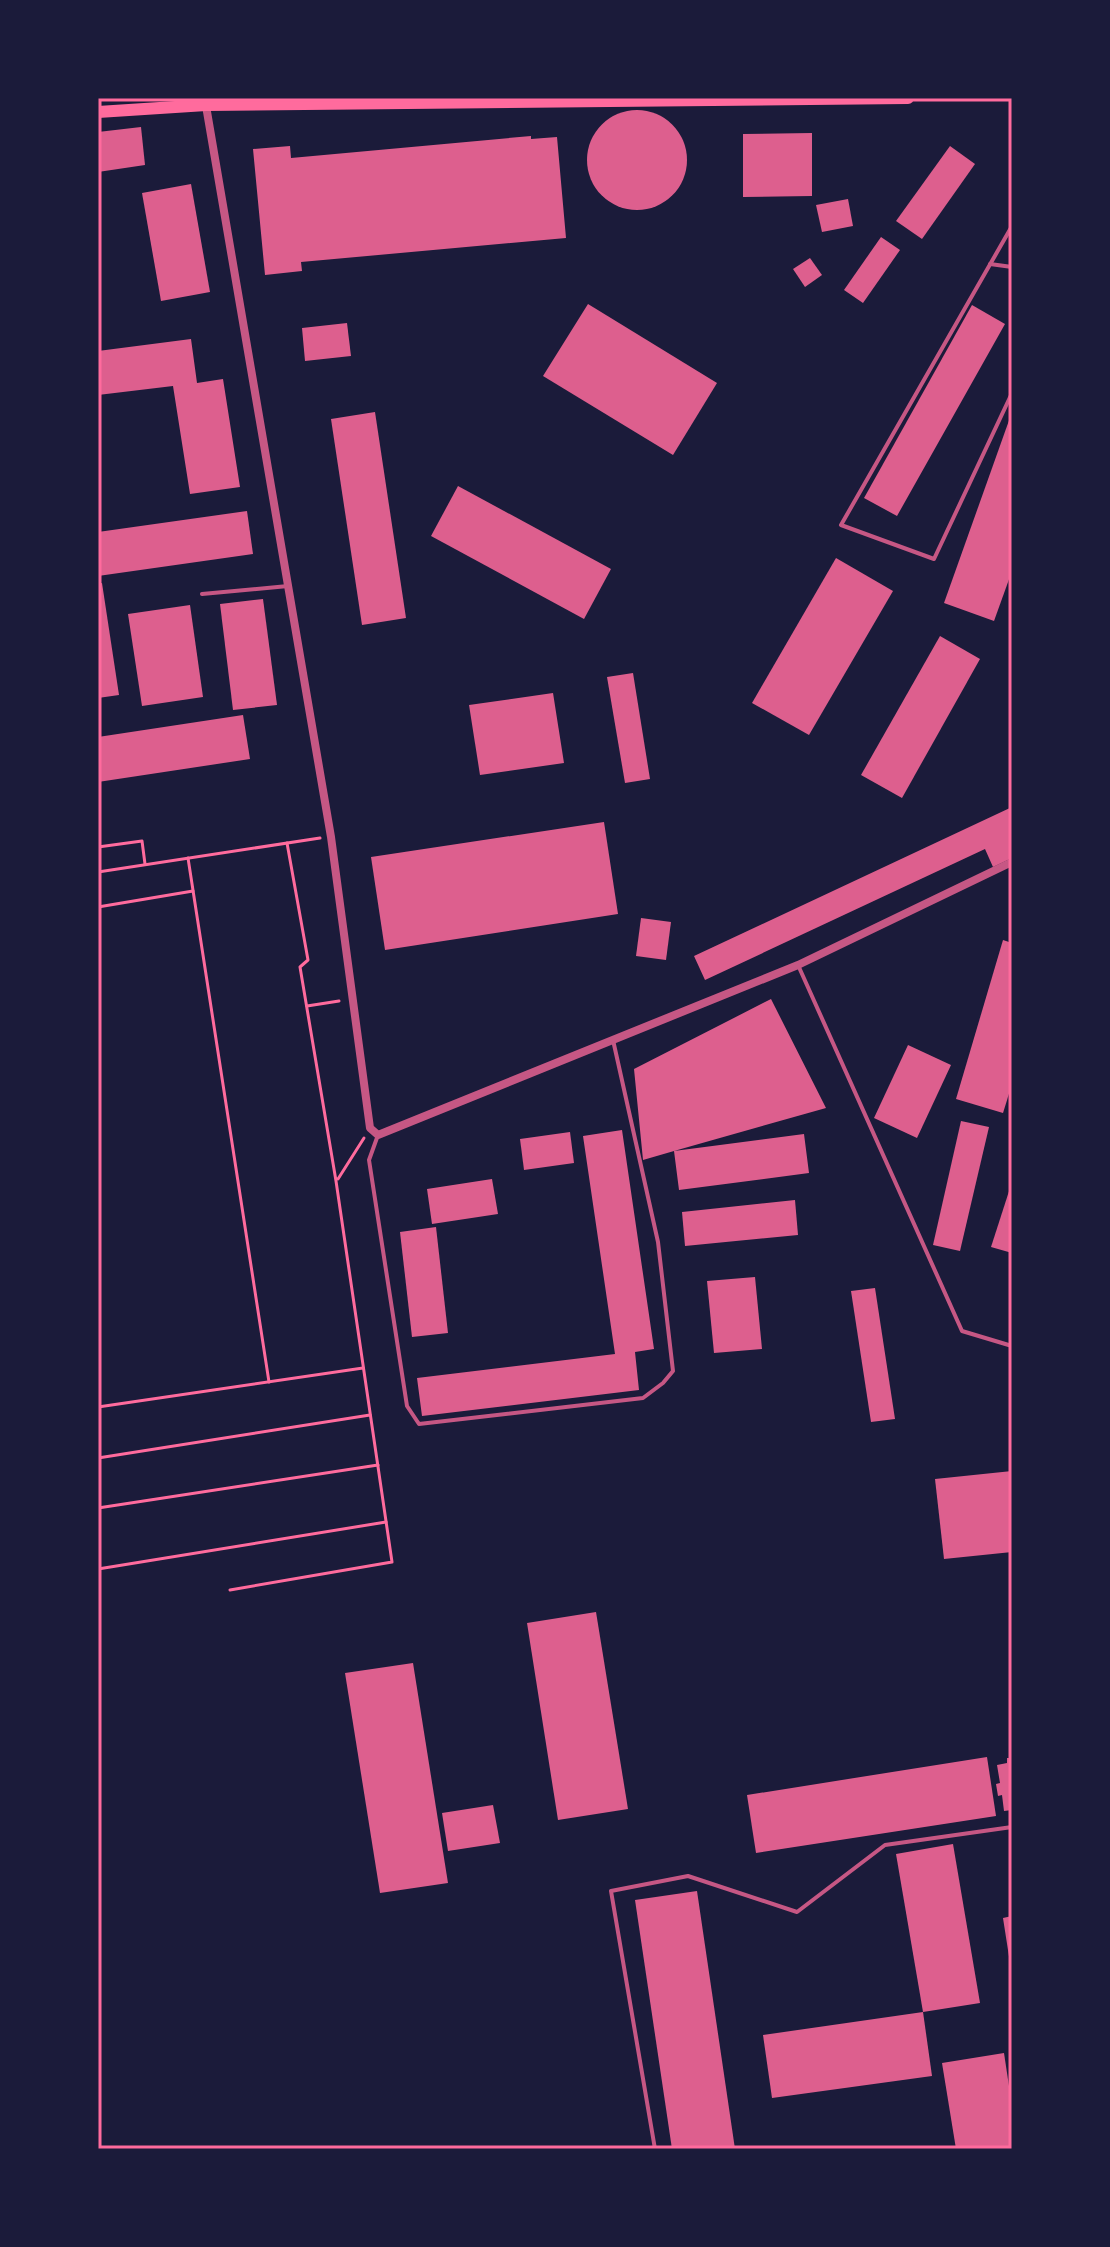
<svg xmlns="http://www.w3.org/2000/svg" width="1110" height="2247" font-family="Spectral,serif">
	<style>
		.building { fill: #dd5f8e }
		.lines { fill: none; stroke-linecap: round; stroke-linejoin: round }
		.path { stroke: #ff6b9d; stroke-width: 3 }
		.service { stroke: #c65784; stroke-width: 4 }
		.minor { stroke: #c65784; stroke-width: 8 }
		.secondary { stroke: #ff6b9d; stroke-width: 12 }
		.neatline { fill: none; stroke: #ff6b9d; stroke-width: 3 }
	</style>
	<rect width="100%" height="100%" fill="#1b1b3a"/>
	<!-- building -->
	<g class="building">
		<circle cx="637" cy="160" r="50"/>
		<polygon points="141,127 145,165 98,172 98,132"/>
		<polygon points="812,133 812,196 743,197 743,134"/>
		<polygon points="531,136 531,139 557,137 566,238 301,262 302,271 265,275 253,149 290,146 291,158"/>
		<polygon points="950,146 975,164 922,239 896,221"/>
		<polygon points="191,184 210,292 161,301 142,193"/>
		<polygon points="848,199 853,226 822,232 816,205"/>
		<polygon points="881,237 900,250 863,303 844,290"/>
		<polygon points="810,258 822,275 805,287 793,269"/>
		<polygon points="588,304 717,383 673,455 543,376"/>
		<polygon points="972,305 1005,324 897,516 864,498"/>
		<polygon points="347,323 351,356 305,361 302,328"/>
		<polygon points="191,339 197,383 223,379 240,487 190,494 173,386 98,395 98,351"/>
		<polygon points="375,412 406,618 362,625 331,419"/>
		<polygon points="1012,412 1012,571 994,621 944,603"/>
		<polygon points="458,486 611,569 584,619 431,536"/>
		<polygon points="247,511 253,554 98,576 98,532"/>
		<polygon points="836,558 893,591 809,735 752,703"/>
		<polygon points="102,583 119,695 98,698 98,584"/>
		<polygon points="263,599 277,705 233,710 220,604"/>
		<polygon points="190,605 203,697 142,706 128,614"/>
		<polygon points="940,636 980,659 902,798 861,775"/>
		<polygon points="633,673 650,779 625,783 607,677"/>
		<polygon points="553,693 564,763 480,775 469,705"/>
		<polygon points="243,715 250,759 98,782 98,737"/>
		<polygon points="1012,807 1012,835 1009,837 1012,842 1012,858 993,867 985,849 705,980 694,956"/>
		<polygon points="604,822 618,914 385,950 371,857"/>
		<polygon points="641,918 671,922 666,960 636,956"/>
		<polygon points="1003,940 1012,943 1012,1084 1003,1113 956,1099"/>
		<polygon points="771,999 826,1108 674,1151 804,1134 809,1173 679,1190 674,1151 643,1160 634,1069"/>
		<polygon points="908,1045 951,1065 917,1138 874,1118"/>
		<polygon points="961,1121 989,1127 960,1251 933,1245"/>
		<polygon points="622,1130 654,1349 635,1352 639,1390 422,1416 417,1378 615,1354 583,1136"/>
		<polygon points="570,1132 574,1163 524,1170 520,1139"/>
		<polygon points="492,1179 498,1214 432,1224 427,1189"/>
		<polygon points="1011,1185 1012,1185 1012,1253 991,1247"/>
		<polygon points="795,1200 798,1235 685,1246 682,1212"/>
		<polygon points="436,1227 448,1333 412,1337 400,1232"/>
		<polygon points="755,1277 762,1349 714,1353 707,1281"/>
		<polygon points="875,1288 895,1419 871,1422 851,1291"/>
		<polygon points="1012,1471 1012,1552 944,1559 935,1479"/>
		<polygon points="596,1612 628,1809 558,1820 527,1623"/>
		<polygon points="413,1663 448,1883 380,1893 345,1673"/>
		<polygon points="987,1757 996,1816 756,1853 747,1795"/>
		<polygon points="1007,1758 1012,1758 1012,1810 1004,1811 1002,1795 998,1796 996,1784 1000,1783 997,1765 1007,1763"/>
		<polygon points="493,1805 500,1843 448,1851 442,1813"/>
		<polygon points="953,1844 980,2003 923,2012 896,1854"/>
		<polygon points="697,1891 735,2149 672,2149 635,1900"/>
		<polygon points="1012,1916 1012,1963 1010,1963 1003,1918"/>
		<polygon points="923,2012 932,2076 772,2098 763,2035"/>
		<polygon points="1004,2053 1012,2106 1012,2149 956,2149 942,2063"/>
	</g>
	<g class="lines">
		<!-- path -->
		<g class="path">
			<polyline points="98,847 142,841 145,864"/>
			<polyline points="188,858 269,1382"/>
			<polyline points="98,872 320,838"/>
			<polyline points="98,907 193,891"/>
			<polyline points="307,1006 339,1001"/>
			<polyline points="338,1179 364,1138"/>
			<polyline points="98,1407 363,1368"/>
			<polyline points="98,1458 370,1415"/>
			<polyline points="98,1508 378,1465"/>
			<polyline points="98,1569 386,1522"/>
			<polyline points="230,1590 392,1562 336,1181 300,967 308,960 287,843"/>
		</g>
		<!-- service -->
		<g class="service">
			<polyline points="1012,226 841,525 934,559 1012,393"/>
			<polyline points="990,264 1012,267"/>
			<polyline points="202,594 288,586"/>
			<polyline points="798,965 962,1331 1012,1346"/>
			<polyline points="378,1135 369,1160 407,1406 419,1424 643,1398 663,1383 673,1371 658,1242 613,1040"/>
			<polyline points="655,2149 611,1891 688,1876 797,1912 885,1845 1012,1827"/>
		</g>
		<!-- minor -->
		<polyline class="minor" points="205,100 331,837 370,1128 378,1135 798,965 1012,862"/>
		<!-- secondary -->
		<polyline class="secondary" points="98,112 206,105 908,98"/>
	</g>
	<!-- border -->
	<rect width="1110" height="2247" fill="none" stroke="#1b1b3a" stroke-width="200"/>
	<rect x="100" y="100" width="910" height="2047" class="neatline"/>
</svg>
